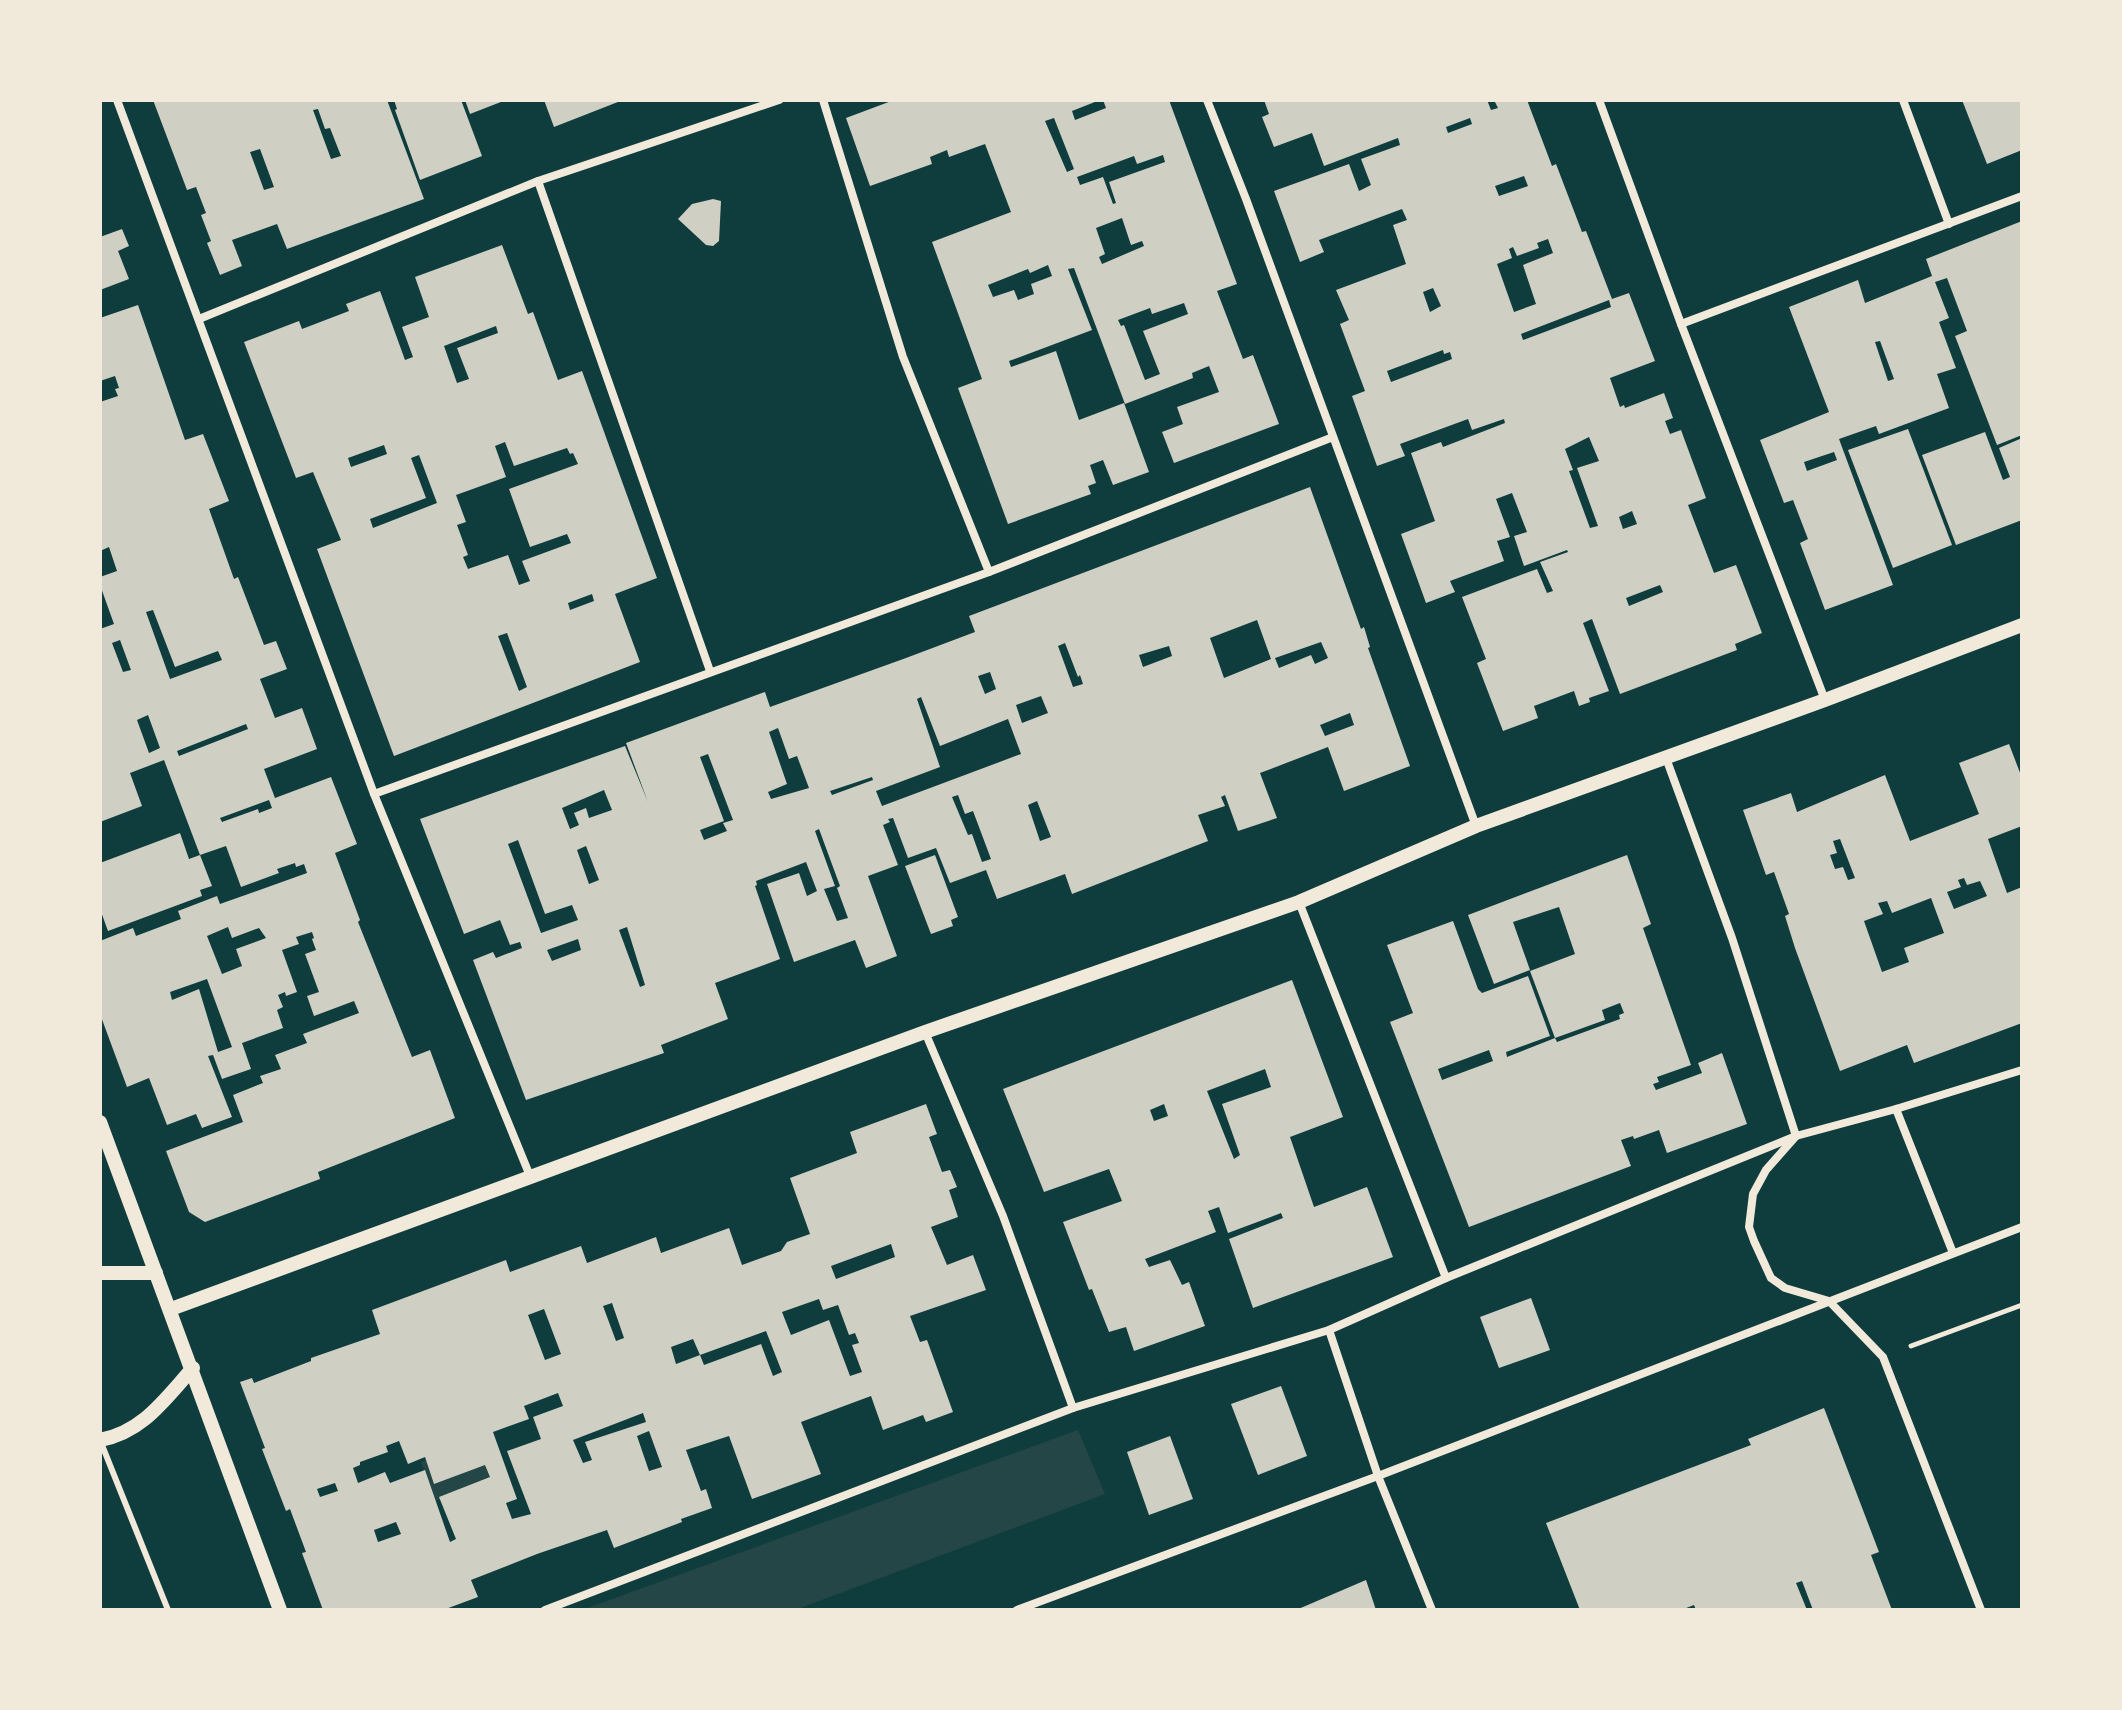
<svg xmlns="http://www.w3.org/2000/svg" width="2122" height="1710" font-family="'Varela Round',sans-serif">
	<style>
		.green { fill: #244646 }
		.building { fill: #cfcfc3; fill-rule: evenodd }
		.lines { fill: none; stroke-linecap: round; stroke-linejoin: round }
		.path { stroke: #f1e9da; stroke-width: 5 }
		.service { stroke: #f1e9da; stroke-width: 6 }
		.minor { stroke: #f1e9da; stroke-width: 8 }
		.tertiary { stroke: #f1e9da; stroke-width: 14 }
	</style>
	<rect width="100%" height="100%" fill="#0f3d3e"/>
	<!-- green -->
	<g class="green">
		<polygon points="1078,1430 1105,1494 795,1610 582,1610"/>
		<polygon points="492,1436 505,1474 436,1501 421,1462"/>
	</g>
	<!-- building -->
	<g class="building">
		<path d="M153,100H387L424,199L287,249L277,224L232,240L242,266L220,275L207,243L211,241L201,215L206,213L196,187L187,190ZM318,109L325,129L330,128L341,156L331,159L313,110ZM260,149L274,187L264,190L250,152Z"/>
		<polygon points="394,100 461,100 482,156 420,180 395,110 397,109"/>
		<polygon points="465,100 506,100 470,114"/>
		<polygon points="544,100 623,100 554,127"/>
		<path d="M894,100H1100L1072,111L1075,120L1106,108L1103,100H1169L1237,284L1217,291L1243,359L1253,355L1279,424L1174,463L1162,432L1183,424L1177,407L1219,392L1209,366L1192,373L1193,378L1125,404L1074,268L1068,269L1092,330L1009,361L1011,367L1056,351L1079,420L1124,403L1149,472L1113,485L1103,460L1090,465L1096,483L1088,486L1091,494L1008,524L958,388L982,379L932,242L1011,212L985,144L949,157L947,150L930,157L932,164L870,186L846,118ZM1054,118L1074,169L1067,172L1045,121ZM1163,155L1165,162L1109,182L1116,203L1113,204L1103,177L1080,185L1077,177L1134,156L1137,164ZM1122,218L1131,245L1142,241L1144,246L1102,264L1099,257L1105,254L1096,228ZM1048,265L1052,276L1031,284L1034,294L1018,300L1014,290L993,297L988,285L1028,269L1030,273ZM1184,303L1188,314L1143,331L1160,374L1145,380L1124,325L1121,326L1118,320L1150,308L1152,314Z"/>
		<path d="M1264,100H1487L1491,110L1498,108L1494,100H1527L1552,166L1556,164L1582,232L1586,231L1612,299L1629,293L1655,361L1610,378L1620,407L1624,405L1625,408L1664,393L1673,418L1665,421L1670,434L1681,430L1706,498L1688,505L1714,573L1736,565L1762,633L1735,644L1737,650L1620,694L1592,619L1583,623L1609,691L1589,698L1590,702L1579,706L1574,691L1534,706L1538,718L1503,731L1477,663L1486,659L1462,597L1537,569L1547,593L1553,591L1540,562L1568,552L1567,550L1524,566L1514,536L1527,532L1512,493L1496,499L1510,537L1497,541L1504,561L1450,581L1455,592L1426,603L1401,534L1435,521L1411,453L1441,442L1443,447L1505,423L1504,419L1472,430L1468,419L1400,444L1405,456L1377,466L1352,396L1365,391L1340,324L1349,320L1336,290L1406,264L1393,225L1407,220L1402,209L1319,240L1324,252L1300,262L1274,191L1349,164L1359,191L1371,185L1361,159L1400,145L1398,138L1324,166L1312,133L1274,147L1262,117L1269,114ZM1470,118L1472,124L1448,133L1446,127ZM1524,176L1528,186L1499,196L1495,186ZM1548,239L1553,253L1523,265L1536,304L1514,312L1497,264L1512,258L1509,249L1513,247L1517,256L1539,248L1537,243ZM1433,288L1441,306L1430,312L1423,292ZM1609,300L1611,307L1523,340L1521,334ZM1443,350L1444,354L1450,352L1452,359L1391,382L1387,371ZM1589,437L1599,461L1577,468L1598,526L1590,528L1569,471L1573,470L1565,449ZM1632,511L1637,524L1623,529L1619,517ZM1660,585L1663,592L1629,606L1626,598Z"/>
		<polygon points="1962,100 2022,100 2022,150 1987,164"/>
		<polygon points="713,199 721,201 719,241 713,246 706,245 678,219 692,204"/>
		<path d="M2022,221V435L1997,445L1955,336L1967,331L1947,278L1935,282L1949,318L1939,322L1956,368L1937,374L1949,408L1879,434L1876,426L1839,439L1893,585L1825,610L1800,543L1808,539L1793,500L1784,503L1760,440L1829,412L1789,307L1858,280L1865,303L1932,276L1926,259ZM1880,341L1894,379L1888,381L1875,342ZM1834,452L1837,460L1807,471L1804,462Z"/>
		<polygon points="122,229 129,246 118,251 129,279 100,290 100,237"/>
		<path d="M502,245L528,314L533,312L558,380L582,371L657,578L615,594L640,662L394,756L317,549L341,540L313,472L296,478L244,342L299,321L302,329L349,311L346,304L380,291L405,360L413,357L402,327L429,317L415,277ZM496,326L498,333L457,348L469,379L457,383L444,346ZM505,442L514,466L567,448L570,454L573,453L578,464L509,489L530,547L567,534L571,543L522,561L530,581L519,585L508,555L468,569L463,557L468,555L457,525L466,522L456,495L506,477L495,446ZM384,445L387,454L351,467L348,458ZM419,455L437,503L373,528L370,519L426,498L411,458ZM592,594L594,601L570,610L568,603ZM507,633L527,687L519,691L498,636Z"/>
		<path d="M138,305L185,440L203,434L229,501L209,509L234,579L238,577L264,645L276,641L287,669L260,679L275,718L302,708L317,749L264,769L275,798L331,777L357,844L335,853L360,920L358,922L412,1057L430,1050L455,1118L318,1172L320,1179L205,1222L189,1212L166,1151L243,1122L233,1095L263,1083L260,1076L281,1069L275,1055L307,1043L303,1034L359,1013L354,1001L314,1016L307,996L319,992L305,954L316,950L312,939L314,938L312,932L296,937L299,944L282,950L297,992L286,996L285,992L278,995L283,1007L277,1010L283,1028L242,1043L251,1069L222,1079L213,1055L208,1056L232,1117L202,1128L196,1114L167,1125L149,1078L127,1087L100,1014V941L133,928L136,936L181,919L178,911L217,896L220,904L307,873L304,864L296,867L295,863L277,869L279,873L241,887L226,846L200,855L164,760L130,773L142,806L100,822V629L114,624L100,585V577L117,571L109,547L100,551V402L118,396L115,389L119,388L115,376L100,381V318ZM153,610L175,667L218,651L222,660L170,679L146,612ZM120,640L131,670L123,672L112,643ZM148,715L160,748L149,753L137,720ZM246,724L248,729L179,756L177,751ZM269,800L272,808L259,813L258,809L222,822L220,818ZM228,927L232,938L259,928L266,938L236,949L242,966L222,974L207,936ZM207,979L232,1047L218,1052L199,989L172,1000L170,992Z"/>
		<polygon points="1908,429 1952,545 1893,568 1848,450"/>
		<polygon points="1985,432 2003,480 2010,477 1999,448 2022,438 2022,520 1956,545 1922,455"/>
		<path d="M1310,487L1361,629L1364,627L1370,647L1368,648L1410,766L1344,791L1328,747L1260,773L1277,818L1238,831L1225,795L1221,797L1225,806L1198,815L1208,841L1072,894L1065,874L997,899L986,870L950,883L936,848L908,858L893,818L888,819L890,822L883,825L898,865L868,876L897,956L866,968L855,940L794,962L767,884L799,873L807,896L817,891L806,862L756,881L757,885L755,886L780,959L715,983L728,1019L661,1045L664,1053L526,1100L473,960L493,952L496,958L522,948L520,942L510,945L500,920L464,934L420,819L625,746L648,802L626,743L765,692L770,707L906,658L975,632L969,616ZM1257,620L1271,659L1224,678L1210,638ZM1321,642L1328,658L1315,664L1311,655L1279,668L1275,658ZM1065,643L1078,677L1080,675L1083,684L1073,687L1058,646ZM1169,646L1172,656L1143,667L1139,655ZM990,672L996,689L985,694L978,676ZM1041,696L1048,713L1022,723L1016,705ZM921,697L940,746L1008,719L1021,754L882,806L876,791L940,767L917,699ZM1350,713L1354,725L1325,736L1320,725ZM778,728L789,759L797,756L809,788L771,799L768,792L787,784L769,732ZM708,754L733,820L723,823L727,831L704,840L700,830L724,821L700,757ZM872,777L873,780L832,795L830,791ZM604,790L612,810L589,818L586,808L574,813L579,825L570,829L562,808ZM958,795L965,814L973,811L991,859L982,862L972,834L968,835L952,797ZM1037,801L1051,837L1040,841L1028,805ZM819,829L840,886L837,888L848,918L837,921L824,889L835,886L815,831ZM518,840L545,914L572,905L578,920L541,933L508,844ZM586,846L599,880L589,884L577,850ZM627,927L645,985L640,987L619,930ZM578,939L581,950L552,961L547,950Z"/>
		<path d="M2009,744L2022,778V826L1988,839L2007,893L2022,887V1023L1914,1063L1907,1045L1840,1071L1795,948L1785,916L1789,914L1774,872L1766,875L1743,810L1791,793L1797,812L1885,775L1910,841L1979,814L1959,763ZM1840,839L1855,878L1848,880L1843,867L1835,869L1830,855L1837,853L1833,841ZM1964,878L1967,885L1980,881L1987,896L1954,909L1947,892L1961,887L1958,880ZM1931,898L1944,933L1904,948L1909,962L1882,972L1864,921L1883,914L1878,903L1887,901L1892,913Z"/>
		<polygon points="180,833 189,859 200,855 212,886 200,890 202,896 108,931 100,909 100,863"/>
		<polygon points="935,855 958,917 951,920 953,926 931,934 905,866"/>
		<path d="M1627,855L1651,924L1643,928L1691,1065L1657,1077L1659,1082L1653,1084L1656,1090L1702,1073L1698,1063L1722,1053L1747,1124L1667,1153L1659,1130L1634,1139L1633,1136L1621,1140L1631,1166L1469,1227L1390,1022L1413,1013L1387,945L1453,921L1478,989L1482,993L1528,976L1550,1036L1506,1052L1507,1057L1555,1038L1557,1042L1620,1019L1619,1015L1624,1013L1620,1003L1602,1010L1605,1020L1555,1038L1530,971L1575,954L1559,907L1513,922L1530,970L1494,984L1468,915ZM1489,1050L1493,1061L1442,1080L1438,1069Z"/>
		<path d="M1292,980L1343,1117L1290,1137L1314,1207L1367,1187L1393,1257L1253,1308L1229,1239L1283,1218L1281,1213L1228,1233L1219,1207L1208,1211L1216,1232L1145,1259L1149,1267L1170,1260L1182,1285L1189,1282L1205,1326L1134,1351L1126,1327L1109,1332L1092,1289L1089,1290L1063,1222L1122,1201L1109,1169L1044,1192L1003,1089ZM1265,1069L1271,1087L1222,1104L1240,1155L1234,1159L1207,1091ZM1164,1104L1168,1116L1154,1121L1150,1110Z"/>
		<path d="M926,1104L937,1134L929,1137L942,1172L950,1170L957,1187L949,1190L958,1217L931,1227L947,1265L973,1255L986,1290L910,1316L920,1342L927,1340L953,1412L926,1422L923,1415L883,1430L871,1396L801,1422L821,1474L752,1499L729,1436L686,1450L701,1491L706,1489L712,1508L681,1519L682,1522L614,1548L607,1530L537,1554L471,1580L478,1597L443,1610H323L302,1553L306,1552L290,1509L286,1511L262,1449L265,1448L240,1382L252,1378L254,1383L311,1361V1358L380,1334L372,1310L506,1260L510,1272L581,1246L587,1263L656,1237L661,1253L729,1228L742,1265L781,1251L787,1242L810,1234L790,1178L857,1153L850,1132ZM891,1244L895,1257L836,1279L831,1266ZM819,1299L823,1310L838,1305L849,1335L855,1333L859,1343L852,1345L862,1372L850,1376L829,1320L791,1335L782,1312ZM612,1303L624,1338L616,1341L603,1306ZM544,1309L561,1354L545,1360L528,1315ZM766,1331L782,1372L773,1376L761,1344L704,1365L700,1355ZM693,1339L700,1355L676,1364L671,1347ZM558,1393L563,1406L533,1417L541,1439L507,1451L531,1514L512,1519L506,1503L517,1499L493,1432L529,1419L524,1406ZM643,1413L646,1422L585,1442L592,1460L583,1463L573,1440ZM649,1431L662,1467L649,1471L637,1436ZM399,1441L408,1464L425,1457L434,1484L485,1465L490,1477L439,1497L456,1539L450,1542L425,1470L390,1483L385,1472L358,1483L353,1468L360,1465V1462L388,1452L386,1446ZM335,1483L338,1491L320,1497L317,1489ZM396,1522L401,1534L378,1542L374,1530Z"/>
		<polygon points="1531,1298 1550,1350 1499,1368 1480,1317"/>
		<polygon points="1281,1386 1307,1456 1258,1475 1231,1404"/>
		<polygon points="1824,1408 1879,1552 1871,1555 1892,1610 1813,1610 1802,1581 1796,1583 1807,1610 1696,1610 1694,1605 1681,1610 1580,1610 1546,1523 1751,1445 1748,1439"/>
		<polygon points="1170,1436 1193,1499 1149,1515 1127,1452"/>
		<polygon points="1366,1580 1376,1610 1296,1610"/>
	</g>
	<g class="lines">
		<!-- path -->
		<polyline class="path" points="1911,1346 2022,1305"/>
		<!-- service -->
		<polyline class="service" points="100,1440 168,1610"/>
		<!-- minor -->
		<g class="minor">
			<polyline points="117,100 374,794 530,1176"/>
			<polyline points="823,100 903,357 989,572"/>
			<polyline points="1207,100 1246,199 1476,826"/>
			<polyline points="1599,100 1681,324 1825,700"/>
			<polyline points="1903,100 1949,224"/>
			<polyline points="538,181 710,671"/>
			<polyline points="199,319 538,181 779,100"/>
			<polyline points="1681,324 2022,196"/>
			<polyline points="1666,758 1732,938 1796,1136 1766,1170 1753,1194 1749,1227 1754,1241 1771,1278 1785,1288 1829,1301 1883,1357 1981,1610"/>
			<polyline points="374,794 989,572 1333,437"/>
			<polyline points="1299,902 1446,1278"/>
			<polyline points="925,1032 1003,1216 1073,1408"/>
			<polyline points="1896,1109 1953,1253"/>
			<polyline points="1329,1330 1378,1476 1432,1610"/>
			<polyline points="545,1610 1073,1408 1329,1330 1446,1278 1796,1136 1896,1109 2022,1070"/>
			<polyline points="1017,1610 1378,1476 2022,1227"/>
		</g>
		<!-- tertiary -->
		<g class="tertiary">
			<polyline points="100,1122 280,1610"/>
			<polyline points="100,1273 156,1273"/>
			<polyline points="171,1309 925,1032 1299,902 1476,826 1825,700 2022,625"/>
			<path d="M100,1440C143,1432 165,1399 193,1368"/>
		</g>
	</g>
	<!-- border -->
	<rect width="2122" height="1710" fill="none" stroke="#f1e9da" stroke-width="204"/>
</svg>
